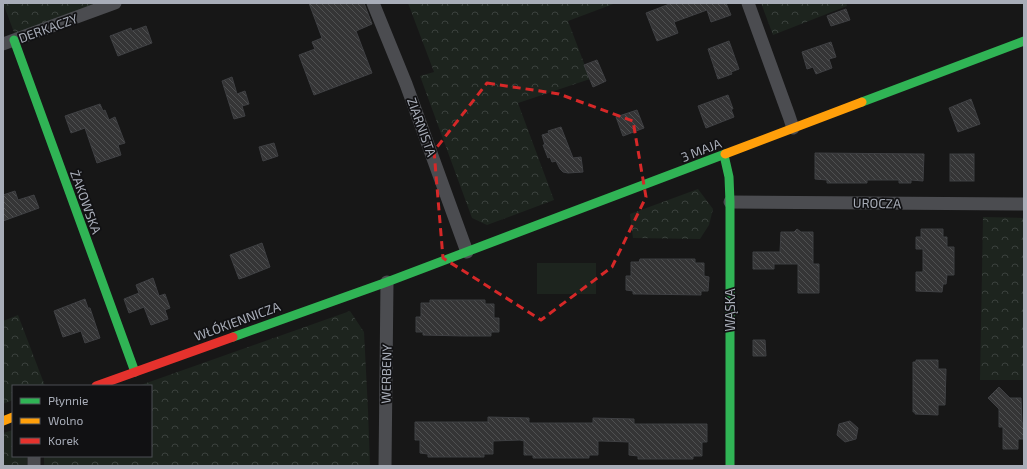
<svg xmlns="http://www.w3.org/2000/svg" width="1027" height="469" font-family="'Exo 2',sans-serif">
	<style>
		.forest { fill: url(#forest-crowns) }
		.pitch { fill: #1d241e }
		.building { fill: url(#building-back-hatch); stroke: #3f4043 }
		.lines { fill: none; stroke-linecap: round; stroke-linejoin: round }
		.street { stroke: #4b4c50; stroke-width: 13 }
		.fast { stroke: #30b455; stroke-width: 9 }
		.slow { stroke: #ff9f0a; stroke-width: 9 }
		.jam { stroke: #e5322d; stroke-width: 9 }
		.marked { fill: none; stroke: #d62828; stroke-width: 3; stroke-dasharray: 8 5; stroke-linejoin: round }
		.labels { text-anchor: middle; stroke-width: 3.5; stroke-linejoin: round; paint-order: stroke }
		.street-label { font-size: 13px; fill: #a8adb8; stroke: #111113 }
	</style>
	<defs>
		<pattern id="forest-crowns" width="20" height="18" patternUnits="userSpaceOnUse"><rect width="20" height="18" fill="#1d241e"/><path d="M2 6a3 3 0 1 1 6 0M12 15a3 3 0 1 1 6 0" fill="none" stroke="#3b413d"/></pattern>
		<pattern id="building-back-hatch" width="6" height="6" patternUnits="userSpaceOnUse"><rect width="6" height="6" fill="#353536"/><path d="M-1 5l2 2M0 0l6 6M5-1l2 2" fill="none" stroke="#4f5051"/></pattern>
	</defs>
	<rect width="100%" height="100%" fill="#171717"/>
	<!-- forest -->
	<g class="forest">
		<polygon points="3,3 101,3 15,35"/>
		<polygon points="408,3 616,3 568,21 590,79 518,103 554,200 487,225 472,218 420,76 434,72"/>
		<polygon points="761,3 846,3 847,6 773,35"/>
		<polygon points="698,189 713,209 709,225 700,239 633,238 630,214"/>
		<polygon points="983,217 1024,218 1024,380 980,380"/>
		<polygon points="350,311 364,332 368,410 370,466 44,466 44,456 151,456 151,386 138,386"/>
		<polygon points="18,315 45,386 13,386 13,400 3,404 3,321"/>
		<polygon points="13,430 13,456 27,456 27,466 3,466 3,433"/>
	</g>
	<!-- pitch -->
	<rect class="pitch" x="537" y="263" width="59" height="31"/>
	<!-- building -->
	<g class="building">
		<polygon points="309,3 364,3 372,24 356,31 372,73 314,95 299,55 315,49 312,42 322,38"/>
		<polygon points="672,3 726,3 731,15 711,22 707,10 674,22 678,33 657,41 646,13"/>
		<polygon points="846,9 850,20 831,26 827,16"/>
		<polygon points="146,26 152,43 118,56 110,36 131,28 132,31"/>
		<polygon points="729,41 739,69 731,72 732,74 718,79 708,49"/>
		<polygon points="831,42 836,57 829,59 832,68 816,74 813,67 807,69 802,52"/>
		<polygon points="597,60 606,81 593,87 584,65"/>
		<polygon points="232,77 237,94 245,91 249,104 242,106 245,116 234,119 222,81"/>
		<polygon points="728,95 733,109 731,109 734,117 706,128 698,106"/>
		<polygon points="971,99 980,124 958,132 949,108"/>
		<polygon points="100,104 103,111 105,110 109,120 115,117 125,143 118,145 121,155 97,163 85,128 71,133 65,116"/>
		<polygon points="637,110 644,128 623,136 616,117"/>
		<polygon points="561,127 573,158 581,157 583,172 568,173 563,172 560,169 556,161 552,162 550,157 548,158 543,145 545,145 542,135 549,133 548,131"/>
		<polygon points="274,143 278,156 263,161 259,147"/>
		<polygon points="815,153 924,154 923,181 911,180 911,183 899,183 899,180 867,180 867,183 827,183 827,180 815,179"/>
		<rect x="950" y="154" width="24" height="27"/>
		<polygon points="15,191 18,200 34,195 39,208 3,221 3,195"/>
		<polygon points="797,229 801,232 813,232 813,264 819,264 819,293 798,293 798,264 774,264 774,269 753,269 753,252 780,252 781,232 794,232"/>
		<polygon points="921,229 943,229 943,237 947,237 947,247 954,247 954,275 947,275 946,284 943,284 942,292 916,291 916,272 923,272 923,249 916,249 916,237 921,237"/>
		<polygon points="262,243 270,267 245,277 239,279 230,255"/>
		<polygon points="640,259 695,259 695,263 704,263 704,276 709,277 708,291 701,291 701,295 641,294 633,294 633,291 626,290 626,276 631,276 631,262 639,262"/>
		<polygon points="153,278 159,296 165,294 170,308 165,310 168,319 151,325 144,307 129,313 124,299 139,293 136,285"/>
		<polygon points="85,299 88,308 90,308 100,338 85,343 81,331 63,337 54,311"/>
		<polygon points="430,300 485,300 485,304 494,304 494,318 499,318 499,332 491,332 491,336 464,336 423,335 423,332 416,332 416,317 421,317 421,303 430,303"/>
		<polygon points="753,340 765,340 766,356 753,356"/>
		<polygon points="916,360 938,360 938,369 946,369 945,405 938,405 938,415 915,414 915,412 913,412 913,362 916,362"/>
		<polygon points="999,387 1010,398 1021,398 1022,423 1024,423 1024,439 1018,439 1018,449 1003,449 1003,427 999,427 999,409 988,398"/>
		<polygon points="488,417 529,418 529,423 593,423 593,418 634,419 634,424 707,424 707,442 702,442 702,456 693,456 693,459 638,459 638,456 629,455 629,442 602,441 598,441 598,455 589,455 589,458 533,458 533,455 524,455 524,441 520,440 493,441 493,454 484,454 484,457 428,457 428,454 420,453 420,440 415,440 415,422 488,422"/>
		<polygon points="850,421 858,428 856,439 845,442 837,435 839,424"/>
	</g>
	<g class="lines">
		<!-- street -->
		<g class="street">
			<polyline points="373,3 406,84 467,252"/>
			<polyline points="748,3 789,116 793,128"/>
			<polyline points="3,44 115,3"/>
			<polyline points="730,202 1024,204"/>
			<polyline points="34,456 34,466"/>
			<polyline points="385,466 387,282"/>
		</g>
		<!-- fast -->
		<g class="fast">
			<polyline points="14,40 135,372"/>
			<polyline points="862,102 1024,41"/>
			<polyline points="724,155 729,177 730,202 730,466"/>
			<polyline points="233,337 387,282 725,154"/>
		</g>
		<!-- slow -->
		<g class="slow">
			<polyline points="725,154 862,102"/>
			<polyline points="3,421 13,417"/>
		</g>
		<!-- jam -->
		<polyline class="jam" points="96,386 233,337"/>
	</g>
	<!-- marked area -->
	<path class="marked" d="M487,83L559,94L633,121L646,197L612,267L541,320L443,258L434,151Z"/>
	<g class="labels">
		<!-- street labels -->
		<g class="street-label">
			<text transform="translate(48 28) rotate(-20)" y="5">DERKACZY</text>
			<text transform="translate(422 127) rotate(70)" y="5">ZIARNISTA</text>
			<text transform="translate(701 150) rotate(-21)" y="5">3 MAJA</text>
			<text transform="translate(86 202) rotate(70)" y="5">ŻAKOWSKA</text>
			<text transform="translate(877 203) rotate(1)" y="5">UROCZA</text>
			<text transform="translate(730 310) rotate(-90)" y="5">WĄSKA</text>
			<text transform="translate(237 321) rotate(-20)" y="5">WŁÓKIENNICZA</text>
			<text transform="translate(386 374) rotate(-89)" y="5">WERBENY</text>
		</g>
	</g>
	<!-- border -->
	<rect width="1027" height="469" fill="none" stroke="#a8adb8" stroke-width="8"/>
	<!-- legend -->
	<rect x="12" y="385" width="140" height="72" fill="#111113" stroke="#4d4f55"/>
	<rect x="20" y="398" width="20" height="6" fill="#30b455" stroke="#4d4f55"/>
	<text x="48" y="405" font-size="12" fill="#a8adb8">Płynnie</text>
	<rect x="20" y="418" width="20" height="6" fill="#ff9f0a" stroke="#4d4f55"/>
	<text x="48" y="425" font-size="12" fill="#a8adb8">Wolno</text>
	<rect x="20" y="438" width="20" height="6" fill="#e5322d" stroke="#4d4f55"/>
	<text x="48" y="445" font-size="12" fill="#a8adb8">Korek</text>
</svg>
